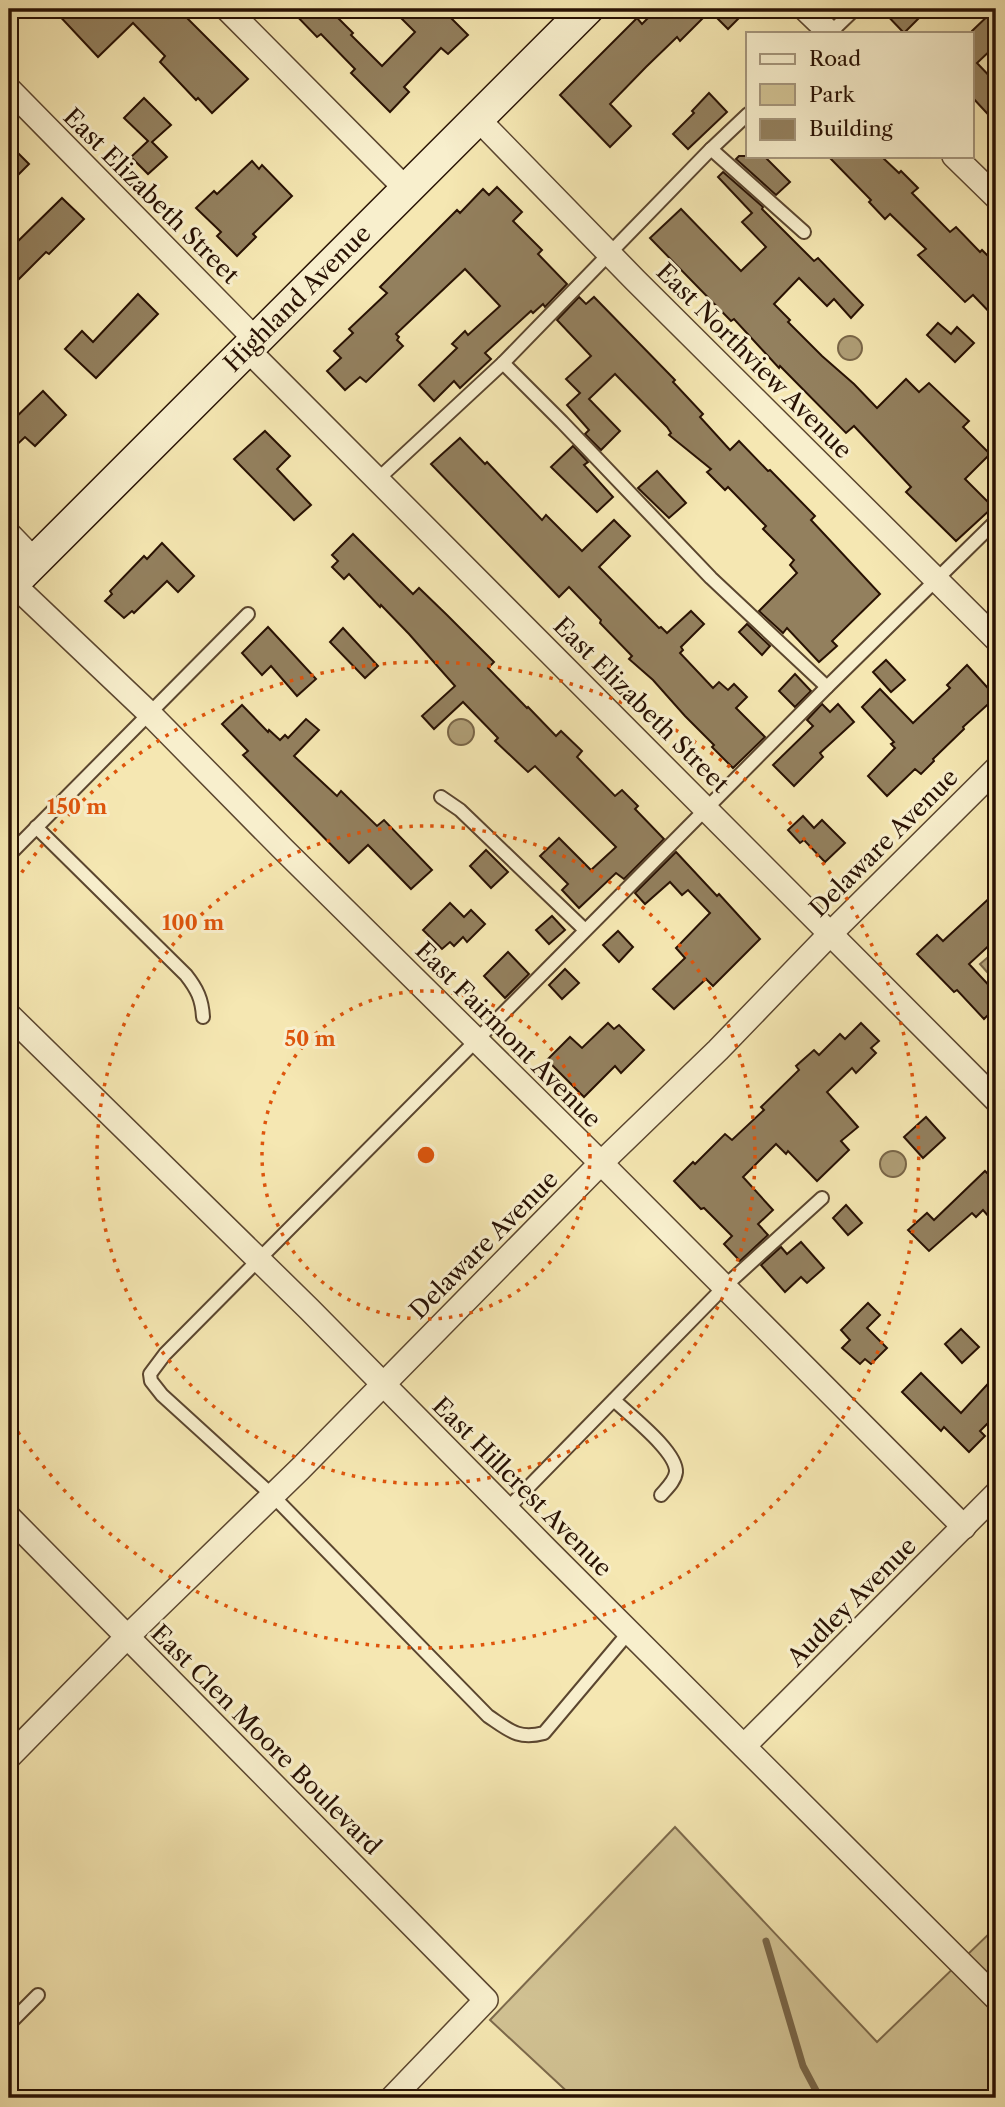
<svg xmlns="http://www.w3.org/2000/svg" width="1005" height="2107" font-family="'Libre Caslon Text',serif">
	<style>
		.green { fill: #d2c394; stroke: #7d6a4c; stroke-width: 2 }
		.water { fill: #af9e76; stroke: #796648; stroke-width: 2 }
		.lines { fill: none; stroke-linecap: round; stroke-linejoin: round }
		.stream { stroke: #796648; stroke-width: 7 }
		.building { fill: #93805e; stroke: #281103; stroke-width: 2 }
		.service-casing { stroke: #5b462f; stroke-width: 16 }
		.minor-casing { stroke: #5b462f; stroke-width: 26 }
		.secondary-casing { stroke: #281103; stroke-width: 35 }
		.service { stroke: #f8efcd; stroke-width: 12 }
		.minor { stroke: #f8efcd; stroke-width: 23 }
		.secondary { stroke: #f8efcd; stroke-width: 32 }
		.ring { fill: none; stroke: #de550c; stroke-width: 3.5; stroke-dasharray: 3.5 7 }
		.labels { text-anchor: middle; stroke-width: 6; stroke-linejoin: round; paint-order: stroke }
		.street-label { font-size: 24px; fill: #281103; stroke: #f8efcd }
		.centre { fill: #de550c; stroke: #f8efcd; stroke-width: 3.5 }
		.ring-label { font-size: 21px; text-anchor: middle; font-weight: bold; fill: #de550c; stroke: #f8efcd; stroke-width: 6; stroke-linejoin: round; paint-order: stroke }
	</style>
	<rect width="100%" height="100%" fill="#f5e7b2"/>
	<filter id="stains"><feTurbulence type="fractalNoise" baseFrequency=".00286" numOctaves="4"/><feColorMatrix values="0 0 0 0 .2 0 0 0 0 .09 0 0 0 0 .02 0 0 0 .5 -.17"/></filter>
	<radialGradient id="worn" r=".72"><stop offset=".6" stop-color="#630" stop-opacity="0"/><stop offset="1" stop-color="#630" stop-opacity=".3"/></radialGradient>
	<!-- green -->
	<polygon class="green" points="675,1827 877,2042 996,1927 996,2098 574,2098 490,2020"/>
	<!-- water -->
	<g class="water">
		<circle cx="850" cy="348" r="12"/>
		<circle cx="461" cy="732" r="13"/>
		<polygon points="995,951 996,953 996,982 980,964"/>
		<circle cx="893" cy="1164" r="13"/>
	</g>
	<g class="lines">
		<!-- stream -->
		<polyline class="stream" points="766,1941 803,2066 820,2098"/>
	</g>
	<!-- building -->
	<g class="building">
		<polygon points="53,9 178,9 248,79 212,113 198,98 196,100 160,62 165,56 133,23 98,57"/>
		<polygon points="290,9 349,9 338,18 353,33 351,35 382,66 415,32 392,9 442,9 468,35 448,54 441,48 404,87 409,92 390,112 351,73 355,69 321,34 317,37"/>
		<polygon points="657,9 748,9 728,29 710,11 680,41 677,37 646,67 610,104 631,126 610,147 560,95 637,18 642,24"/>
		<polygon points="881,9 928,9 904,33"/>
		<polygon points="995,9 996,45 977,63 996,83 996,123 972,97 972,31"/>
		<polygon points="709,93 727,112 688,149 673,134 694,113 692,111"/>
		<polygon points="144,98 171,125 152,142 167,157 148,174 131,157 148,141 124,118"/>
		<polygon points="9,144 29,164 9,184"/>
		<polygon points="739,156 764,156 790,182 776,195 736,159"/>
		<polygon points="828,156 881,156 899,173 901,171 918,188 912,193 950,232 956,227 980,252 982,250 996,264 996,319 973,295 965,302 918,255 926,249 890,214 885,219 869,202 871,200"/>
		<polygon points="252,161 259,169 262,165 292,196 253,234 256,237 237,256 217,236 221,232 196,208 214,191 217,194"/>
		<polygon points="723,172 763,207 762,209 814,261 818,258 863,305 851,318 834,299 827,306 799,278 774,304 790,320 788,322 822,356 854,384 877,408 906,379 919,392 929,383 969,421 963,427 990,454 965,479 993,507 956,541 906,492 911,487 854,426 846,433 780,366 779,368 734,319 731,321 650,238 681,209 741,271 766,247 742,222 752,213 718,177"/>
		<polygon points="497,187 522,212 513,221 542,250 538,254 567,284 545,307 543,304 533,313 531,311 485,353 491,359 460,388 454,381 434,401 419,385 457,348 452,344 465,331 468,335 500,306 465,269 396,334 399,337 397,340 403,346 366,382 360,377 345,390 327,371 341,358 334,351 353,333 349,329 387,293 380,287 457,210 460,213 483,189 489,195"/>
		<polygon points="62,198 84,219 49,254 46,252 9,289 9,250"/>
		<polygon points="138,294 158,314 96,378 65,349 82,331 93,342"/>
		<polygon points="579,297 586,304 594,297 675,380 673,382 703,414 700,417 730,450 739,441 768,471 770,470 815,516 811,520 880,594 832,641 837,646 819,662 787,628 783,633 759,611 797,573 790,565 794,560 763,529 766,526 728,487 725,490 707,472 711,469 669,435 671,433 667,427 615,374 589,399 620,431 601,450 585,434 589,430 567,405 580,393 566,379 591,356 557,320"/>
		<polygon points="938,323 951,334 957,327 974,343 955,362 927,335"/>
		<polygon points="43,391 66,415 35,446 25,437 9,452 9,424"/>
		<polygon points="265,431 290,456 277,469 311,505 294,520 234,459"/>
		<polygon points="460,438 485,464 487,462 542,520 546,515 582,551 614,520 630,536 599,567 659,628 661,627 667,633 691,611 704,624 681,647 683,650 680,653 713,688 719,682 728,690 734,684 747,697 736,708 765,737 733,768 712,747 714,745 685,716 653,680 629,659 632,656 600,623 601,620 569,587 559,597 431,464"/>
		<polygon points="573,446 588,462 584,465 613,497 597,512 551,467"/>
		<polygon points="657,471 686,503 669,518 638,488"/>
		<polygon points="353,534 413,594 419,588 447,615 494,662 488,668 527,708 528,707 556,736 561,731 582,751 577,757 615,796 622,790 638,806 635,809 664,839 624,879 616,873 579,908 562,890 568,884 540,856 559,838 591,870 616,847 535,766 528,772 495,741 498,738 463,702 434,729 422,716 455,686 409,634 381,605 380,607 349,574 344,579 332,567 338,561 332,555"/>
		<polygon points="162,543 194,576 178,592 167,581 134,613 132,611 124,618 105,601 112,594 110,591 144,556 147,559"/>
		<polygon points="747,624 770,646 762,655 739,632"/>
		<polygon points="268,627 316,679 297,696 271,666 262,675 242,653"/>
		<polygon points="343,628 378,666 365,678 330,642"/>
		<polygon points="886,660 905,680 891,692 873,672"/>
		<polygon points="967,665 996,697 963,727 964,729 933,759 934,761 921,774 915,769 887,796 868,776 895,748 891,744 894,742 862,707 880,689 913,723 950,688 947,685"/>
		<polygon points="795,674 811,691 795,707 779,691"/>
		<polygon points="822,704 830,712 838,704 854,722 820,753 823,757 794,786 773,765 813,726 807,720"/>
		<polygon points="242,705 268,732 269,730 280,740 285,735 288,738 306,719 319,730 294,756 337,796 341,791 377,826 384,820 432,870 411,889 368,845 349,863 243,755 248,751 222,724"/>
		<polygon points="803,816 814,828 822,820 845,843 825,862 804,840 800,843 788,830"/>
		<polygon points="486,850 508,872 491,888 470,866"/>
		<polygon points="676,852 717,896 719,894 760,939 713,986 706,979 674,1009 653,989 685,958 676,948 710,913 688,890 682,895 670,882 645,904 635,893"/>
		<polygon points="996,892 996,939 969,964 996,993 996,1007 984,1019 957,990 954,992 917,954 937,935 943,941"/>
		<polygon points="450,903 464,917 471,910 485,924 467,942 463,937 454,946 450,942 442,949 423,930"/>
		<polygon points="552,916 565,930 549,944 536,930"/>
		<polygon points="618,931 633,947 619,962 603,945"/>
		<polygon points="508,952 529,974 505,998 484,976"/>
		<polygon points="565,969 579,983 562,999 549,985"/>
		<polygon points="608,1023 614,1029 619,1025 644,1050 621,1073 615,1066 584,1097 547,1060 570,1037 582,1048"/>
		<polygon points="861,1023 879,1041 871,1048 876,1053 856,1073 852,1068 827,1092 858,1127 841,1141 849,1150 817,1181 788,1151 786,1154 776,1144 743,1177 773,1210 758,1224 768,1235 740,1261 724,1244 732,1236 704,1208 701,1209 674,1181 693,1162 695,1164 725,1134 732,1140 764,1110 761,1107 799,1070 796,1066 814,1050 819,1055 840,1034 845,1039"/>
		<polygon points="926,1117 945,1138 923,1158 904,1137"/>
		<polygon points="985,1171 996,1182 996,1225 983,1210 976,1217 972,1213 929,1251 908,1230 927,1213 934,1220"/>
		<polygon points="846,1205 862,1223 848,1235 833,1218"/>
		<polygon points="801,1242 824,1268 807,1283 801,1277 785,1292 761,1265 781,1247 787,1254"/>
		<polygon points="868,1303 880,1315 867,1328 887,1348 871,1364 865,1359 860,1364 842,1348 850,1340 841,1330"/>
		<polygon points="961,1329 979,1347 962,1363 945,1344"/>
		<polygon points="921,1373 961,1413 996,1375 996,1415 980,1431 985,1436 969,1452 944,1427 941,1431 902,1392"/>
	</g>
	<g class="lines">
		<!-- service casing -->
		<g class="service-casing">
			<g id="service">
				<polyline points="830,33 855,9"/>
				<polyline points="711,149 804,232"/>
				<polyline points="503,363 562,422 711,578 827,687"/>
				<polyline points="378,479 503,363 711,149 748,114"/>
				<polyline points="441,797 460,810 585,930"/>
				<path d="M36,827L186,975C197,989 202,999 203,1017"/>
				<polyline points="9,855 248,614"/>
				<path d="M614,1400C628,1414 677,1451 676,1472C675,1481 667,1488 661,1495"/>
				<polyline points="507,1509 724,1287 822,1198"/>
				<path d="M629,1632L544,1733C518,1740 509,1730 488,1716L273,1496L162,1395L151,1381L150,1374L165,1354L827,687L996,521"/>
				<polyline points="9,2024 38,1995"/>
			</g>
		</g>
		<!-- minor casing -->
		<g class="minor-casing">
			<g id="minor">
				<polyline points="227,9 406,189"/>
				<polyline points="805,9 830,33"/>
				<polyline points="9,89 256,340"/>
				<polyline points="477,118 635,280 996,639"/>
				<polyline points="954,156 996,197"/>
				<polyline points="247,349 996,1100"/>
				<polyline points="9,534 35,561"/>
				<polyline points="12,583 149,713 282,848 601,1163 964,1527"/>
				<polyline points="9,1015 309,1309 547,1550 996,1998"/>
				<polyline points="9,1517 486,2000 392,2098"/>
				<polyline points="744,1746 996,1494"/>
				<polyline points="9,1757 127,1637 300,1469 601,1163 718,1050 830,934 996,769"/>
			</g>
		</g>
		<!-- secondary casing -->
		<g class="secondary-casing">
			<g id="secondary">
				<path id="s1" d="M9,587L587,9"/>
			</g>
		</g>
		<!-- service -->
		<use href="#service" class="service"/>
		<!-- minor -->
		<use href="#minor" class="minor"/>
		<!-- secondary -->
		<use href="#secondary" class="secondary"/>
	</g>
	<!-- distance rings -->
	<g class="ring">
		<circle cx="426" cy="1155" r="164"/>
		<circle cx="426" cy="1155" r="329"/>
		<path d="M10 890A493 493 0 1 1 10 1420"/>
	</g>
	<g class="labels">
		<!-- street labels -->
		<g class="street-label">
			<text transform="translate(151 196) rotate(45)" y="8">East Elizabeth Street</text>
			<text dy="8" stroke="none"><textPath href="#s1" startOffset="408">Highland Avenue</textPath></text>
			<text transform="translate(754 361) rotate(45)" y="8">East Northview Avenue</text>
			<text transform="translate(641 705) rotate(45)" y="8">East Elizabeth Street</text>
			<text transform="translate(884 843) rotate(-45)" y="8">Delaware Avenue</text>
			<text transform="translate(508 1035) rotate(45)" y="8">East Fairmont Avenue</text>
			<text transform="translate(484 1245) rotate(-45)" y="8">Delaware Avenue</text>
			<text transform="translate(522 1487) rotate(45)" y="8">East Hillcrest Avenue</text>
			<text transform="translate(852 1602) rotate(-45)" y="8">Audley Avenue</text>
			<text transform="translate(266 1740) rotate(45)" y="8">East Clen Moore Boulevard</text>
		</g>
	</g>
	<circle cx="426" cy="1155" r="10" class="centre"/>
	<g class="ring-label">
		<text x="77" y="814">150 m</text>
		<text x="193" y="930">100 m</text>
		<text x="310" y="1046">50 m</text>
	</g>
	<!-- margin -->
	<rect width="1005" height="2107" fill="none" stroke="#f5e7b2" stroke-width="35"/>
	<rect x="10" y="10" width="984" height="2086" fill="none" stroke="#281103" stroke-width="3.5"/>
	<rect x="18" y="18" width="970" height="2072" fill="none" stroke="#281103" stroke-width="2"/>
	<!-- legend -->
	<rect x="746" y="32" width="228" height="126" fill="#f8efcd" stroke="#a5967c" stroke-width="2"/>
	<rect x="760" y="54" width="35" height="10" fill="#f8efcd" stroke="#a5967c" stroke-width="2"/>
	<text x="809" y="66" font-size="21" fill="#281103">Road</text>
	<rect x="760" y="84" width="35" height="21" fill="#d2c394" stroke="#a5967c" stroke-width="2"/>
	<text x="809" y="102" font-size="21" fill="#281103">Park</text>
	<rect x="760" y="119" width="35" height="21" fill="#93805e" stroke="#a5967c" stroke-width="2"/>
	<text x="809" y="136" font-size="21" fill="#281103">Building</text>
	<rect width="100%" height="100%" filter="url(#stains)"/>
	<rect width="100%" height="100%" fill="url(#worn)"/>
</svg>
